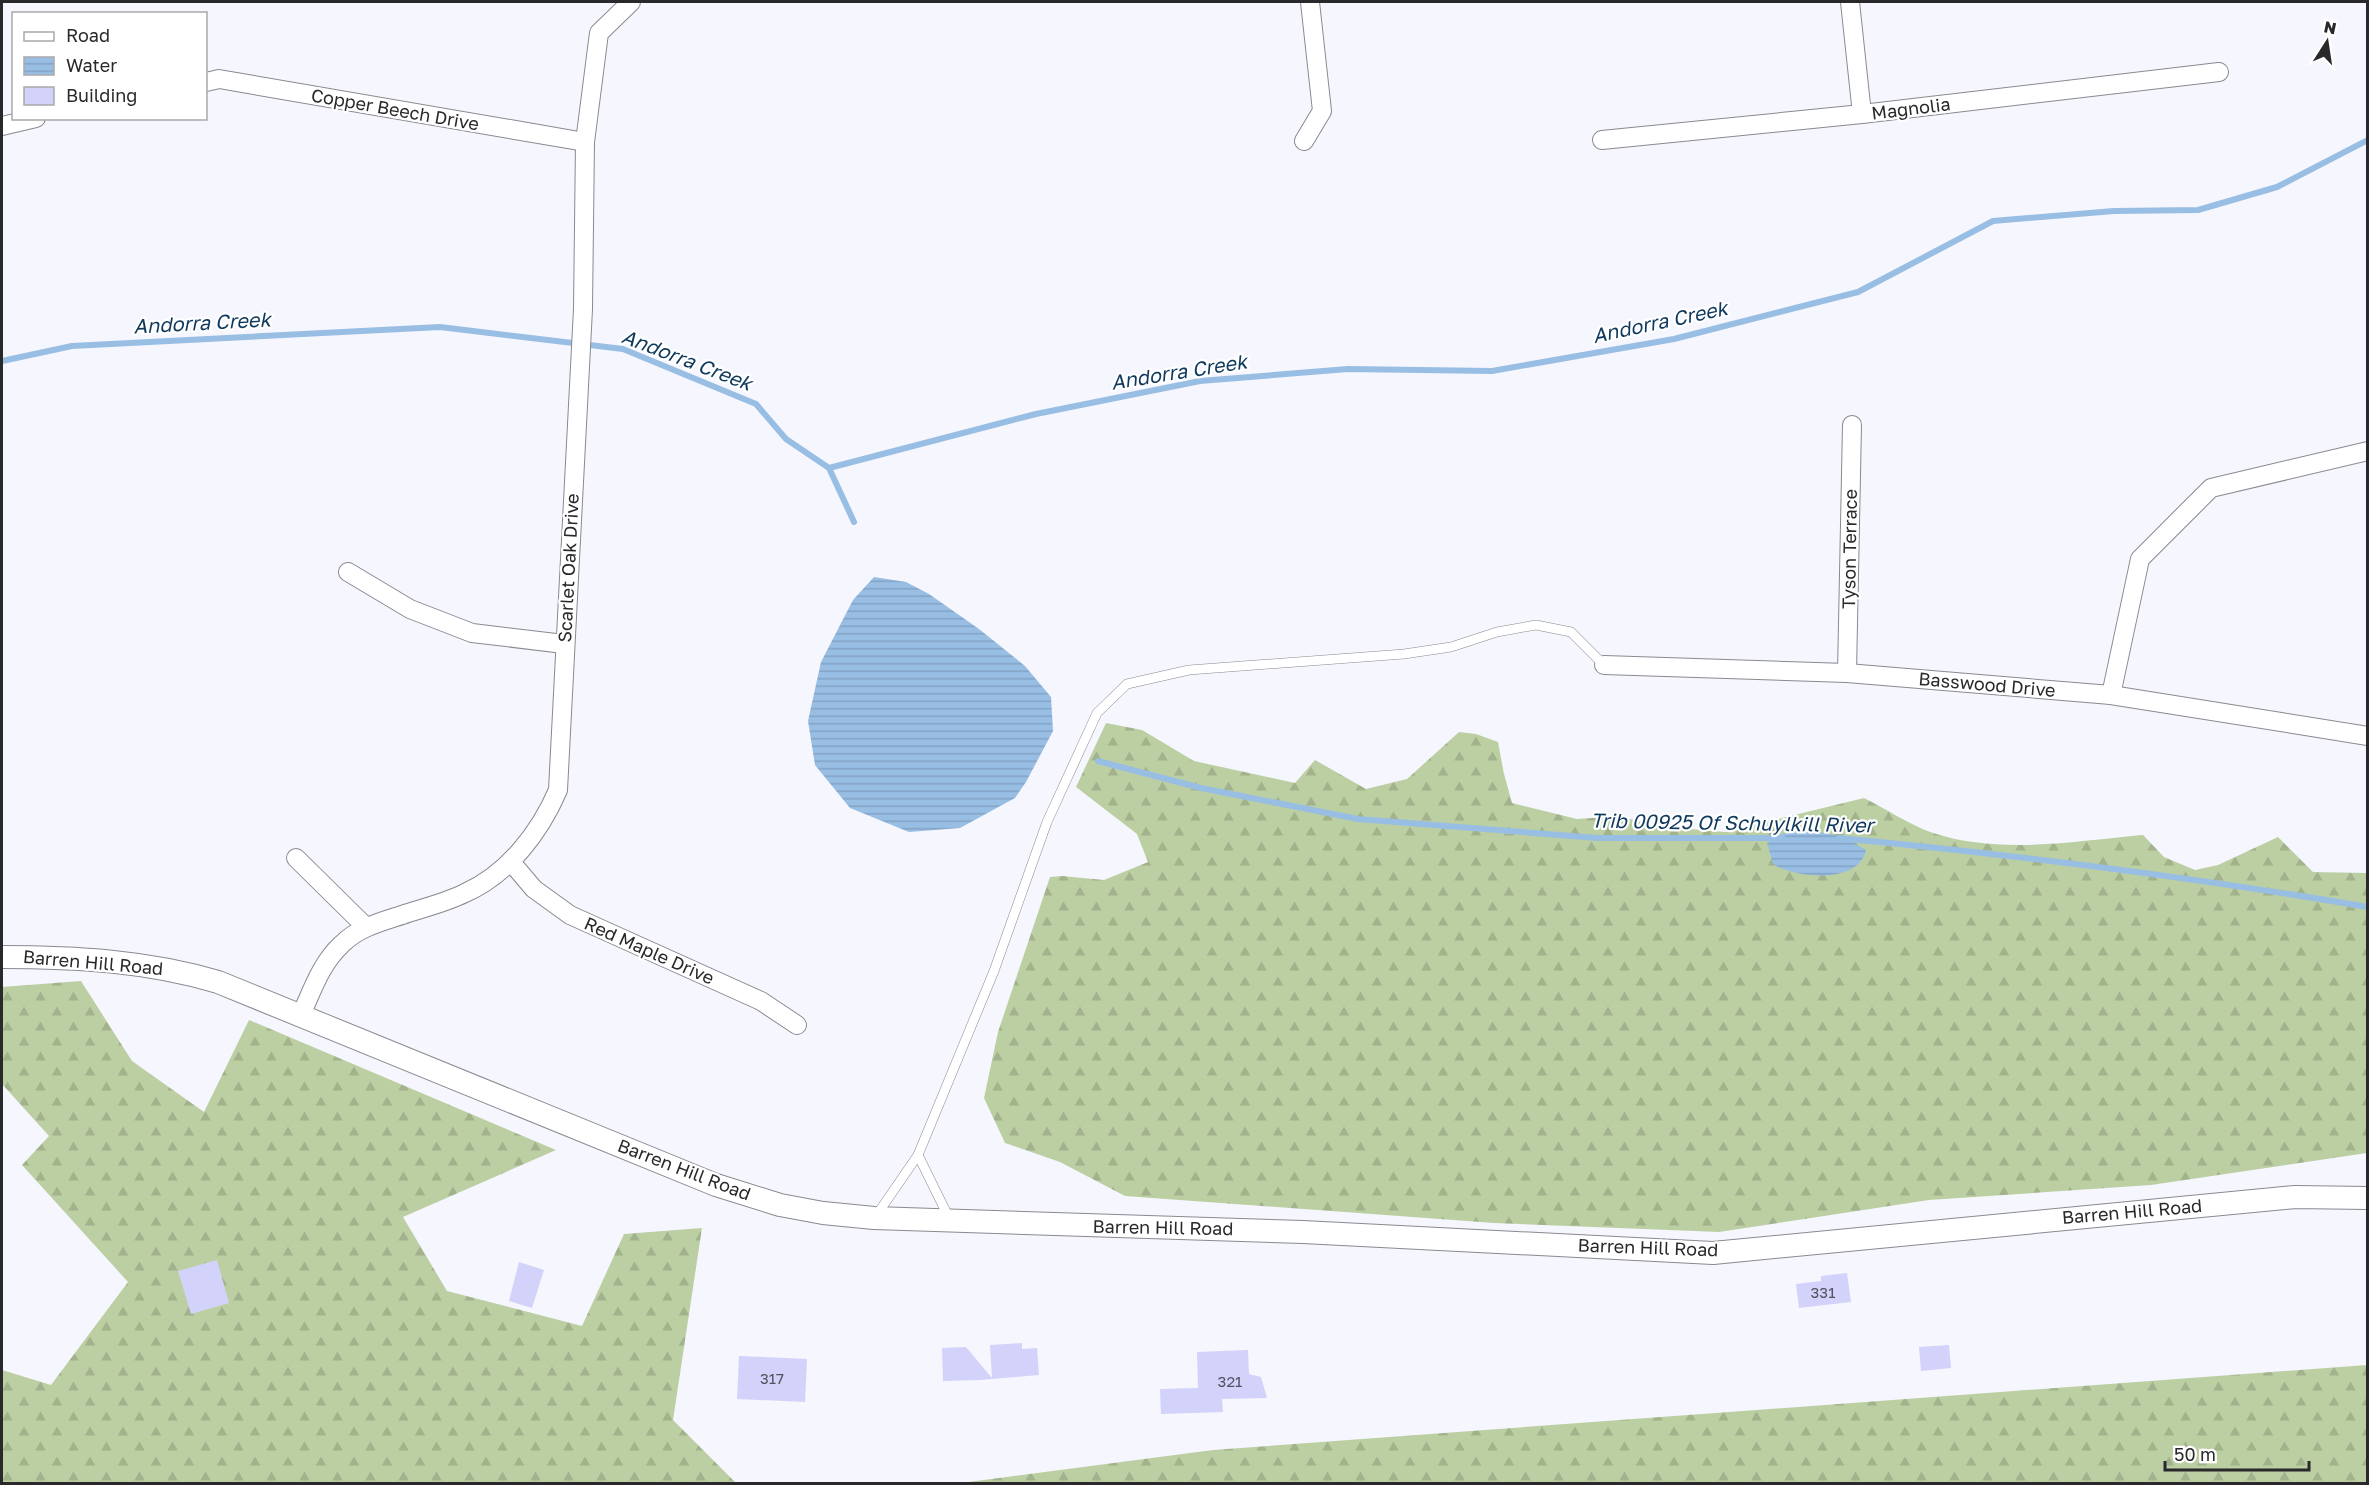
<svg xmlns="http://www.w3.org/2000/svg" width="2369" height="1485" font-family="'Golos Text',sans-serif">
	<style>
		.forest { fill: url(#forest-firs) }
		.water { fill: url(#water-rules) }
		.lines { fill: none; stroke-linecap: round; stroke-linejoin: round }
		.stream { stroke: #98bee4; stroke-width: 6 }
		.building { fill: #d3d2fa }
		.service-casing { stroke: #898990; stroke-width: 10 }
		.minor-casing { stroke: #898990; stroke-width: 20 }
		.tertiary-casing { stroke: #898990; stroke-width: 24 }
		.service { stroke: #fff; stroke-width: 9 }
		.minor { stroke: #fff; stroke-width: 18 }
		.tertiary { stroke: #fff; stroke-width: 22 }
		.labels { text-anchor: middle; stroke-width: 4.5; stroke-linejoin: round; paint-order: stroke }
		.number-label { font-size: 15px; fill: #545360 }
		.street-label { font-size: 18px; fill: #29292c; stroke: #fff }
		.water-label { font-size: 20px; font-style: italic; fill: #0f395d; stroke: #fff }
	</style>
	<defs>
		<pattern id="forest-firs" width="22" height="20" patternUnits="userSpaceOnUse" patternTransform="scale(1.5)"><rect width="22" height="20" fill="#bccfa3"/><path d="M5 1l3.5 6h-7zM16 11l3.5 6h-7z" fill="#a2b28c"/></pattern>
		<pattern id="water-rules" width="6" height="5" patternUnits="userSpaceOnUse" patternTransform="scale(1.5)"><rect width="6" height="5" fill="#98bee4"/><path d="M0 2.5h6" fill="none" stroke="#83a3c4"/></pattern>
	</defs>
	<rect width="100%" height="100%" fill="#f6f6fe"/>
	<!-- forest -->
	<g class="forest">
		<path d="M1106,723L1142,730L1194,761L1295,783L1315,760L1366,789L1407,779L1459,732L1476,734L1498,742L1504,774L1512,803L1577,819L1620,816L1655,826L1725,832L1864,798C1886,809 1910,825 1933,833C2001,855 2074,841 2143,835L2164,857L2195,870L2218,865L2278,837L2313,872L2367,873V1153L2151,1185L1929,1200L1719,1232L1494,1223L1125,1196L1060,1162L1005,1143L984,1098L998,1032L1050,877L1062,876L1104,880L1148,862L1137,834L1076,787Z"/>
		<polygon points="81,981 132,1061 204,1112 249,1020 556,1150 403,1217 447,1291 582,1326 624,1234 702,1228 673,1420 736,1483 2,1483 2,1370 51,1385 128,1282 22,1165 49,1136 2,1084 2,987"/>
		<polygon points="2367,1365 2367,1483 961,1483 1213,1450"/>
	</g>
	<!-- water -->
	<g class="water">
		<polygon points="874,577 906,582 929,594 979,629 1025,666 1051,697 1053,731 1026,782 1015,798 960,828 909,832 850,808 815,765 808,721 821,662 853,600"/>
		<path d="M1807,830L1842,836L1866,850C1859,884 1796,879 1773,864L1767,843L1781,834Z"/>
	</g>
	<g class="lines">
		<!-- stream -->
		<g class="stream">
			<polyline points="2,361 72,346 440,327 623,349 756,404 786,439 829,468 1036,414 1200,381 1348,369 1492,371 1674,339 1858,292 1993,221 2114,211 2198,210 2277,187 2368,140"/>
			<polyline points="829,468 854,522"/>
			<polyline points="1098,761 1201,788 1358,819 1597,838 1783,838"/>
			<path d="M1839,838C2016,855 2192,877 2368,907"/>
		</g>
	</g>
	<!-- building -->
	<g class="building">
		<polygon points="217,1260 229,1303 191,1314 178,1271"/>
		<polygon points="519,1262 544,1270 532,1308 509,1301"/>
		<polygon points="1847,1273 1851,1302 1799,1308 1796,1284 1821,1281 1821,1276"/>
		<polygon points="1022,1343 1022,1349 1037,1348 1039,1375 980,1380 943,1381 942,1348 966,1347 992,1378 990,1345"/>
		<polygon points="1949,1345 1951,1368 1921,1371 1919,1347"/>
		<polygon points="1248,1350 1249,1374 1261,1377 1267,1398 1222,1399 1223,1412 1161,1414 1160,1389 1198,1388 1197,1352"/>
		<polygon points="739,1356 807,1359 805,1402 737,1399"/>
	</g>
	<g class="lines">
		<!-- service casing -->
		<g class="service-casing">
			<g id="service">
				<polyline points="918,1155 950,1220"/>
				<polyline points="876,1216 918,1155 994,971 1047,822 1097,713 1127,684 1189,670 1404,654 1451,647 1497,632 1536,625 1571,632 1604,665"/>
			</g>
		</g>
		<!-- minor casing -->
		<g class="minor-casing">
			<g id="minor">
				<polyline points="1850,2 1862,114"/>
				<polyline points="206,82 219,79 585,142"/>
				<polyline points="2,126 36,118"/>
				<polyline points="1602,140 1862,114 2219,72"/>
				<polyline points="1304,141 1322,111 1310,2"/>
				<polyline points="348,572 410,609 472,633 564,644"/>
				<polyline points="1604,665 1847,673 2111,695 2368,736"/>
				<polyline points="1847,673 1852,425"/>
				<polyline points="2111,695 2140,559 2211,488 2368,451"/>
				<polyline points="296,858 366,927"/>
				<polyline points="511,862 534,889 570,915 761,1001 797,1025"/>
				<path d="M301,1015C312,991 321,963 342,944C360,926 385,921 408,913C427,907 447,902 465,893C508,874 540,832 558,790L583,309L585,142L599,33L631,2"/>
			</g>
		</g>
		<!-- tertiary casing -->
		<g class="tertiary-casing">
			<path id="tertiary" d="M2,957C75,957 148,961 218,982L716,1185L780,1205L823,1213L874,1218L1303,1232L1713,1253L2295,1197L2368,1198"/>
		</g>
		<!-- service -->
		<use href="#service" class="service"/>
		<!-- minor -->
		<use href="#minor" class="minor"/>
		<!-- tertiary -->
		<use href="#tertiary" class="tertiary"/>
	</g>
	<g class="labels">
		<!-- number labels -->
		<g class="number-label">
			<text x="1823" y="1298">331</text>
			<text x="772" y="1384">317</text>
			<text x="1230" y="1387">321</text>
		</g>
		<!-- street labels -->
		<g class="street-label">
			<text transform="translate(1911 109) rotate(-7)" y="6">Magnolia</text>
			<text transform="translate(395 110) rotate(10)" y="6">Copper Beech Drive</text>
			<text transform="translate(1850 549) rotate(-89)" y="6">Tyson Terrace</text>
			<text transform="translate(569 568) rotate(-87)" y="6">Scarlet Oak Drive</text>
			<text transform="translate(1987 685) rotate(5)" y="6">Basswood Drive</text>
			<text transform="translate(649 951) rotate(24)" y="6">Red Maple Drive</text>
			<text transform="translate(93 963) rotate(5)" y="6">Barren Hill Road</text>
			<text transform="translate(684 1170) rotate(21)" y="6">Barren Hill Road</text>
			<text transform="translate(2132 1212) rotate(-5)" y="6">Barren Hill Road</text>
			<text transform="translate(1163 1228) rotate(1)" y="6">Barren Hill Road</text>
			<text transform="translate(1648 1248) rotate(2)" y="6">Barren Hill Road</text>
		</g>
		<!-- water labels -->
		<g class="water-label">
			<text transform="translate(1660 322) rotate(-12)" y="7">Andorra Creek</text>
			<text transform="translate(202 323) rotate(-3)" y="7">Andorra Creek</text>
			<text transform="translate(687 360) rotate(21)" y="7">Andorra Creek</text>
			<text transform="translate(1179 372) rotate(-9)" y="7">Andorra Creek</text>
			<text transform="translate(1732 823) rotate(1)" y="7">Trib 00925 Of Schuylkill River</text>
		</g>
	</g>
	<!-- border -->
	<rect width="2369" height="1485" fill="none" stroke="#29292c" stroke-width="6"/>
	<!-- legend -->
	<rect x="12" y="12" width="195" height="108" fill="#ffffff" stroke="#a9a9ab" stroke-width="1.5"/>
	<rect x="24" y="32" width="30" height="9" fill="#ffffff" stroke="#a9a9ab" stroke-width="1.5"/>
	<text x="66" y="42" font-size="18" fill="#29292c">Road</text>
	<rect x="24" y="57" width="30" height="18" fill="url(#water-rules)" stroke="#a9a9ab" stroke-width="1.5"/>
	<text x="66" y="72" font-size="18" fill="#29292c">Water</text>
	<rect x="24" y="87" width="30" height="18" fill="#d3d2fa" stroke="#a9a9ab" stroke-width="1.5"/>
	<text x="66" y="102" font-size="18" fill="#29292c">Building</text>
	<!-- north arrow -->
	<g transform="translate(2327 42) rotate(12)" stroke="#ffffff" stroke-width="4.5" paint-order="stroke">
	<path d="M0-4.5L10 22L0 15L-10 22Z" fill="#29292c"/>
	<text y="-9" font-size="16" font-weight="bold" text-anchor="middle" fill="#29292c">N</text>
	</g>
	<!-- scale -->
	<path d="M2165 1461v9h144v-9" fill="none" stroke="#29292c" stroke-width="3"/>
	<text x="2174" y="1461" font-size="18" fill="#29292c" stroke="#ffffff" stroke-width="4.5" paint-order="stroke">50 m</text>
</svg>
